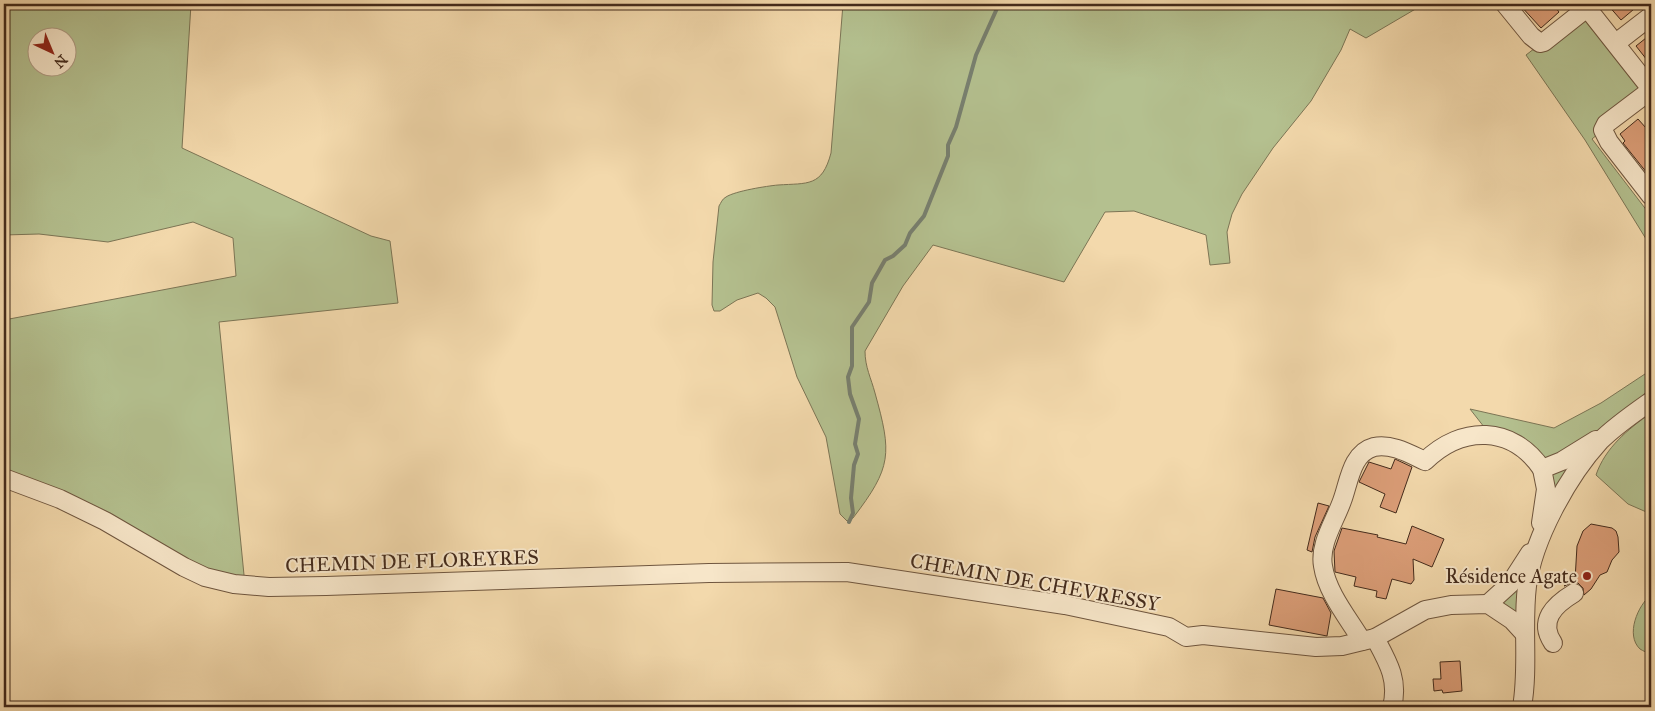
<svg xmlns="http://www.w3.org/2000/svg" width="1655" height="711" font-family="'IM FELL Great Primer',serif">
	<style>
		.green { fill: #b4c08f; stroke: #7c7555; fill-rule: evenodd }
		.lines { fill: none; stroke-linecap: round; stroke-linejoin: round }
		.stream { stroke: #788070; stroke-width: 4 }
		.building { fill: #dc9e78; stroke: #432a1b }
		.minor-casing { stroke: #6f563f; stroke-width: 20 }
		.minor { stroke: #f7e6c9; stroke-width: 18 }
		.poi-dot { fill: #8f2418; stroke: #f7e6c9; stroke-width: 2 }
		.labels { text-anchor: middle; stroke-width: 4; stroke-linejoin: round; paint-order: stroke }
		.street-label { font-size: 20px; fill: #432a1b; stroke: #f7e6c9 }
		.poi-label { font-size: 20px; fill: #432a1b; stroke: #f7e6c9; text-anchor: end }
	</style>
	<rect width="100%" height="100%" fill="#f3d9ac"/>
	<filter id="stains"><feTurbulence type="fractalNoise" baseFrequency=".004" numOctaves="4"/><feColorMatrix values="0 0 0 0 .2 0 0 0 0 .09 0 0 0 0 .02 0 0 0 .5 -.17"/></filter>
	<radialGradient id="worn" r=".72"><stop offset=".6" stop-color="#630" stop-opacity="0"/><stop offset="1" stop-color="#630" stop-opacity=".3"/></radialGradient>
	<!-- green -->
	<g class="green">
		<path d="M4,4H191L182,148L371,236L390,241L398,303L219,322L245,585L234,584L4,478V320L236,276L233,238L193,222L108,242L39,234L4,235ZM38,38H68V68H38Z"/>
		<path d="M843,4H1424L1366,38L1350,29L1341,50L1311,101L1273,148L1242,194L1232,214L1227,232L1230,263L1210,265L1206,235L1134,211L1105,212L1064,282L933,245L903,286L865,351C865,367 871,378 875,393C892,454 892,467 853,518L847,521L840,514L826,437L797,377L775,307L766,298L758,293L737,300L720,311H714L712,305L713,262L719,206C721,203 722,199 726,197C735,191 767,186 778,185C808,183 822,187 831,153Z"/>
		<polygon points="1587,8 1651,89 1592,139 1651,216 1651,247 1585,140 1526,55"/>
		<polygon points="1651,370 1651,397 1600,432 1547,462 1488,432 1470,409 1554,428 1601,403"/>
		<path d="M1651,413V514L1628,504L1596,475C1605,448 1628,429 1651,413Z"/>
		<polygon points="1592,444 1549,497 1548,473"/>
		<polygon points="1528,559 1519,609 1516,613 1500,602"/>
		<path d="M1651,595V654C1648,653 1643,651 1640,649C1625,635 1638,605 1651,595Z"/>
	</g>
	<g class="lines">
		<!-- stream -->
		<polyline class="stream" points="849,522 853,513 851,498 854,465 858,454 855,444 859,419 850,394 848,377 852,366 852,327 869,302 872,283 885,260 893,256 905,245 910,233 924,216 948,156 948,145 956,127 976,55 999,4"/>
	</g>
	<!-- building -->
	<g class="building">
		<polygon points="1519,4 1553,4 1559,12 1541,28"/>
		<polygon points="1607,4 1640,4 1621,20"/>
		<polygon points="1651,34 1651,65 1636,46"/>
		<polygon points="1638,119 1646,128 1651,124 1651,178 1623,143 1625,141 1620,134"/>
		<polygon points="1395,459 1412,467 1396,513 1380,507 1385,494 1359,482 1369,462 1391,469"/>
		<polygon points="1318,503 1329,506 1315,537 1312,552 1307,550"/>
		<polygon points="1591,524 1612,528 1616,531 1618,537 1619,552 1612,560 1607,572 1600,575 1591,589 1584,595 1583,588 1578,583 1573,582 1564,586 1575,580 1577,546 1583,531"/>
		<polygon points="1412,526 1444,539 1432,567 1413,559 1414,580 1411,584 1392,579 1386,599 1376,597 1377,591 1354,586 1356,577 1335,572 1334,551 1342,528 1378,535 1377,537 1406,544"/>
		<polygon points="1276,589 1323,598 1331,613 1327,636 1269,625"/>
		<polygon points="1460,661 1462,691 1443,693 1442,690 1434,691 1433,679 1441,679 1440,662"/>
	</g>
	<g class="lines">
		<!-- minor casing -->
		<g class="minor-casing">
			<g id="minor">
				<polyline points="1505,4 1531,36 1540,43 1544,42 1587,8"/>
				<polyline points="1584,4 1651,89"/>
				<polyline points="1616,43 1651,16"/>
				<polyline points="1651,90 1606,124 1603,130 1609,142 1651,196"/>
				<polyline points="4,478 60,499 105,521 184,567 205,577 234,584 269,587 326,586 709,573 847,572 1065,605 1169,627 1186,637 1203,635 1316,647 1342,646 1375,638 1425,610 1451,605 1488,604 1512,620 1523,632"/>
				<polyline points="1541,523 1546,489 1542,469 1562,461 1596,440"/>
				<polyline points="1488,604 1510,584 1530,553"/>
				<path d="M1375,638C1388,662 1399,680 1392,707"/>
				<path d="M1362,641C1349,619 1327,593 1323,566C1319,544 1335,521 1342,501C1349,483 1351,453 1374,447C1391,443 1410,454 1425,461C1462,425 1512,425 1542,469"/>
				<path d="M1553,643C1538,621 1554,605 1574,593"/>
				<path d="M1522,707C1529,667 1522,627 1527,586C1533,539 1568,476 1600,441C1615,426 1634,413 1651,401"/>
			</g>
		</g>
		<!-- minor -->
		<use href="#minor" class="minor"/>
	</g>
	<!-- markers -->
	<circle class="poi-dot" cx="1587" cy="576" r="5"/>
	<g class="labels">
		<!-- street labels -->
		<g class="street-label">
			<text transform="translate(412 561) rotate(-2)" y="7">CHEMIN DE FLOREYRES</text>
			<text transform="translate(1035 582) rotate(10)" y="7">CHEMIN DE CHEVRESSY</text>
		</g>
		<!-- poi labels -->
		<g class="poi-label">
			<text x="1577" y="583">Résidence Agate</text>
		</g>
	</g>
	<!-- margin -->
	<rect width="1655" height="711" fill="none" stroke="#f3d9ac" stroke-width="20"/>
	<rect x="5" y="5" width="1645" height="701" fill="none" stroke="#432a1b" stroke-width="2.5"/>
	<rect x="10" y="10" width="1635" height="691" fill="none" stroke="#432a1b"/>
	<!-- north arrow -->
	<g transform="translate(52 52) rotate(136)"><circle r="24" fill="#f7e6c9" stroke="#af9b83"/>
	<path d="M0-4L9 19L0 12L-9 19Z" fill="#8f2418"/>
	<text y="-8" font-size="14" font-weight="bold" text-anchor="middle" fill="#432a1b">N</text>
	</g>
	<rect width="100%" height="100%" filter="url(#stains)"/>
	<rect width="100%" height="100%" fill="url(#worn)"/>
</svg>
